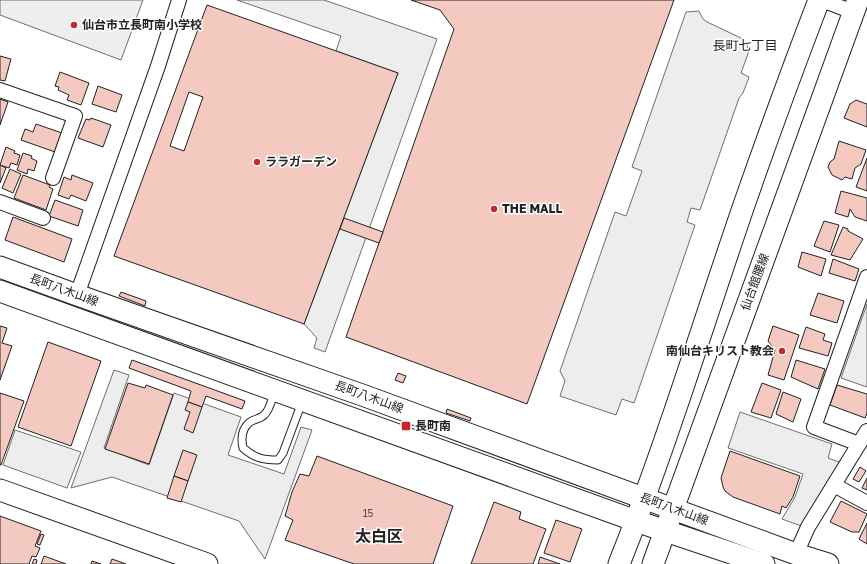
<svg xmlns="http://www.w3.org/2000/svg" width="867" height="564" font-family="'Golos Text','Noto Sans JP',sans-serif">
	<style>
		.green { fill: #eee; stroke: #6f6f6f }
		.parking { fill: #ededed; stroke: #6f6f6f }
		.building { fill: #f3c9c0; stroke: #222; fill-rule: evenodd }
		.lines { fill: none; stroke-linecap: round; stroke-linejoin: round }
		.lane-casing { stroke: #222; stroke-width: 9 }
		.street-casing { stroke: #222; stroke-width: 16 }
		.secondary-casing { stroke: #222; stroke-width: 23 }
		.lane { stroke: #fff; stroke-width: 7 }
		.street { stroke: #fff; stroke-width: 14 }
		.secondary { stroke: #fff; stroke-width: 21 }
		.poi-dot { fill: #c62828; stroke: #fff; stroke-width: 1.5 }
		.labels { text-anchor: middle; stroke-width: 3; stroke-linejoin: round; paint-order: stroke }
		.number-label { font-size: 10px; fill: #564c4a }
		.poi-label { font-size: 12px; font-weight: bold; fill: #222; stroke: #fff; text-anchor: start }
		.street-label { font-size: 12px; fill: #222; stroke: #fff }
		.neighbourhood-label { font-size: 13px; fill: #222; stroke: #fff }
		.district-label { font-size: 16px; font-weight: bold; fill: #222; stroke: #fff }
	</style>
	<rect width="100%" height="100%" fill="#fff"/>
	<!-- green -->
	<polygon class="green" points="0,0 143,0 121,60 0,15"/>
	<!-- parking -->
	<g class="parking">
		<polygon points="237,0 324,0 437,39 325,352 314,348 317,338 304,324 398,73 336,51 341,36"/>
		<polygon points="699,11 703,19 707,22 741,38 746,42 749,51 741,73 749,77 743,93 739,98 700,210 691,208 687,222 695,225 634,403 622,399 616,415 560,396 565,381 560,371 615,212 626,216 642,171 632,167 686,12"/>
		<polygon points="867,304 867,387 841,378"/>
		<polygon points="114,370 129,375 104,448 149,465 174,393 241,417 228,455 284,474 301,427 312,430 265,559 239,521 112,477 71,488"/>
		<polygon points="740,412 832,444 828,458 842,463 801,526 782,519 795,497 803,474 728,448"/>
		<polygon points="15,430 81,452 67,488 3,465"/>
	</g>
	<!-- building -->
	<g class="building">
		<polygon points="411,0 674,0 527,404 346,337 454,29 440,10"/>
		<path d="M207,5L398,73L304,324L114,256ZM189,92L203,97L184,151L170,146Z"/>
		<polygon points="0,56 11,59 5,81 0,80"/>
		<polygon points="60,72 89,83 81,105 67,100 69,95 58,90 59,87 55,86"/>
		<polygon points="98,86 122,95 116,112 92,104"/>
		<polygon points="0,99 8,102 0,125"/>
		<polygon points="856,100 867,104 867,127 844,118 850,104"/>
		<polygon points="91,118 111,125 103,147 78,138 86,119 90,120"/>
		<polygon points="36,124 62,133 55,152 21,140 25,129 33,132"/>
		<polygon points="839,141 866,150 861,164 855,168 852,179 845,177 842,180 832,175 828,167 830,162 834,159"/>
		<polygon points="6,147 15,151 14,153 20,155 17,165 11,163 9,168 0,165"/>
		<polygon points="23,153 32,156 31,158 37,161 34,171 28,169 27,174 17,170"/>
		<polygon points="867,158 867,191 856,187"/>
		<polygon points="0,165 6,168 0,183"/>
		<polygon points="10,169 21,174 13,193 2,188"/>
		<polygon points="23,175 50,185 49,187 53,189 46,210 14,198"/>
		<polygon points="72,175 93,183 86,201 71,195 69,199 58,195 64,177 71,180"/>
		<polygon points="841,191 867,198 867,221 855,217 850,209 848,217 835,213"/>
		<polygon points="55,200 83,210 78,226 49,216"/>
		<polygon points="13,217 72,239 64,262 5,240"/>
		<polygon points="344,218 383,232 379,243 340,229"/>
		<polygon points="824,221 839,225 830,252 814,246"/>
		<polygon points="843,227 848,229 848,231 863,239 850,260 831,255"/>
		<polygon points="802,252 826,259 821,276 798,267"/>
		<polygon points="833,259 859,269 855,281 829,273"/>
		<polygon points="121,292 146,301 145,306 119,296"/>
		<polygon points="818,293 844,301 837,323 810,315"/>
		<polygon points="0,326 7,328 2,343 12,346 0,380"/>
		<polygon points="773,326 799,335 784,380 768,375 775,350 768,341"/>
		<polygon points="806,327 825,334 823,340 832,343 828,356 799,348"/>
		<polygon points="48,342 101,361 71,446 18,427"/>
		<polygon points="132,360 245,401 242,409 206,396 202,407 188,402 191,391 129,368"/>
		<polygon points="796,360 825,369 818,389 791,377"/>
		<polygon points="398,373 406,376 403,383 395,380"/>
		<polygon points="128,383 145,388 146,385 173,395 149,464 105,449"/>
		<polygon points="762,383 781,390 771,418 751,412"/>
		<polygon points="837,385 867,394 867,413 865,418 830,405"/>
		<polygon points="783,392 801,399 793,422 776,414"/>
		<polygon points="0,393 24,401 1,465 0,465"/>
		<polygon points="188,402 202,407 193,433 184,429 190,412 185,410"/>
		<polygon points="447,409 471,418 470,421 446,413"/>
		<polygon points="183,450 197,455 188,481 174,476"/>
		<polygon points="730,451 800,476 793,497 786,508 782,506 780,514 733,497 725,491 723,487 721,478"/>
		<polygon points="317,456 453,506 433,564 354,564 285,540 293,520 285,516 292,492 300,474 309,476"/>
		<polygon points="860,467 866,471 859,482 853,479"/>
		<polygon points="174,476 188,481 181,502 167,498"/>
		<polygon points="867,478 867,490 862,488"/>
		<polygon points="841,501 867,514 859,532 852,532 830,522"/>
		<polygon points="494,502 521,512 519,519 546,529 533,564 471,564"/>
		<polygon points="0,516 41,531 35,546 40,548 36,557 32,556 29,564 0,564"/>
		<polygon points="556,520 582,529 570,562 544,553"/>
		<polygon points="867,523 867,544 859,539"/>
		<polygon points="41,534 44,535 40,545 37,544"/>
		<polygon points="44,556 66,564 41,564"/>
		<polygon points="540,557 560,564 538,564"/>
		<polygon points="34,559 37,560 36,564 32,564"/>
		<polygon points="112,559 126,564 110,564"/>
		<polygon points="92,561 101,564 91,564"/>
	</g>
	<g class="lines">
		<!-- lane casing -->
		<g class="lane-casing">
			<path id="lane" d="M274,392C272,399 270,410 264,415C260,419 254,419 250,422C241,429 241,439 243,448C255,458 262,460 278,460L283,453L302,402"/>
		</g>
		<!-- street casing -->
		<g class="street-casing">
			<g id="street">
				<polyline points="822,0 853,12"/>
				<polyline points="0,90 75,116 53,178"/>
				<polyline points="0,202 43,218"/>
				<polyline points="77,295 158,66 179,0"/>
				<polyline points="859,444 814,427 867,277"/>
				<polyline points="834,485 867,503"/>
				<polyline points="796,554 808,527 867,431"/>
			</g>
		</g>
		<!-- secondary casing -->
		<g class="secondary-casing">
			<g id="secondary">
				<polyline points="0,267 77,295 365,396 796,554 828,564"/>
				<polyline points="0,291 636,521 764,564"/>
				<polyline points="0,490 207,564"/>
				<path d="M619,564C666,446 703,324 744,205C768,136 793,68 819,0"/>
				<polyline points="653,564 858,0"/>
			</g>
		</g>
		<!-- lane -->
		<use href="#lane" class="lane"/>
		<!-- street -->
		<use href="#street" class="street"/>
		<!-- secondary -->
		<use href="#secondary" class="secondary"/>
	</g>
	<!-- markers -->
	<g class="poi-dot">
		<circle cx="74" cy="25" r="4"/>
		<circle cx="257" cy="162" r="4"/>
		<circle cx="494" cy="209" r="4"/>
		<circle cx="782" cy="351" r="4"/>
		<rect x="401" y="421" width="10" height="10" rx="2"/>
	</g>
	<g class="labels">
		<!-- number labels -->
		<g class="number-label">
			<text x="368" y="517">15</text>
		</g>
		<!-- poi labels -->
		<g class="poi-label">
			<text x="82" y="29">仙台市立長町南小学校</text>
			<text x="265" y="166">ララガーデン</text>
			<text x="502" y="213">THE MALL</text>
			<text x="774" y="355" text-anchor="end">南仙台キリスト教会</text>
			<text x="415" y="430">長町南</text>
		</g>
		<!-- street labels -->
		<g class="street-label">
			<text transform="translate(755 282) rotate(-70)" y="4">仙台館腰線</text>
			<text transform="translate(64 290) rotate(20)" y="4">長町八木山線</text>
			<text transform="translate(369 397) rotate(20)" y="4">長町八木山線</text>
			<text transform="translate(674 509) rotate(20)" y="4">長町八木山線</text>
		</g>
		<!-- neighbourhood labels -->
		<g class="neighbourhood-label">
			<text x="745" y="50">長町七丁目</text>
		</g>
		<!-- district labels -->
		<g class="district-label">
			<text x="379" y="542">太白区</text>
		</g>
	</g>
</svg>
